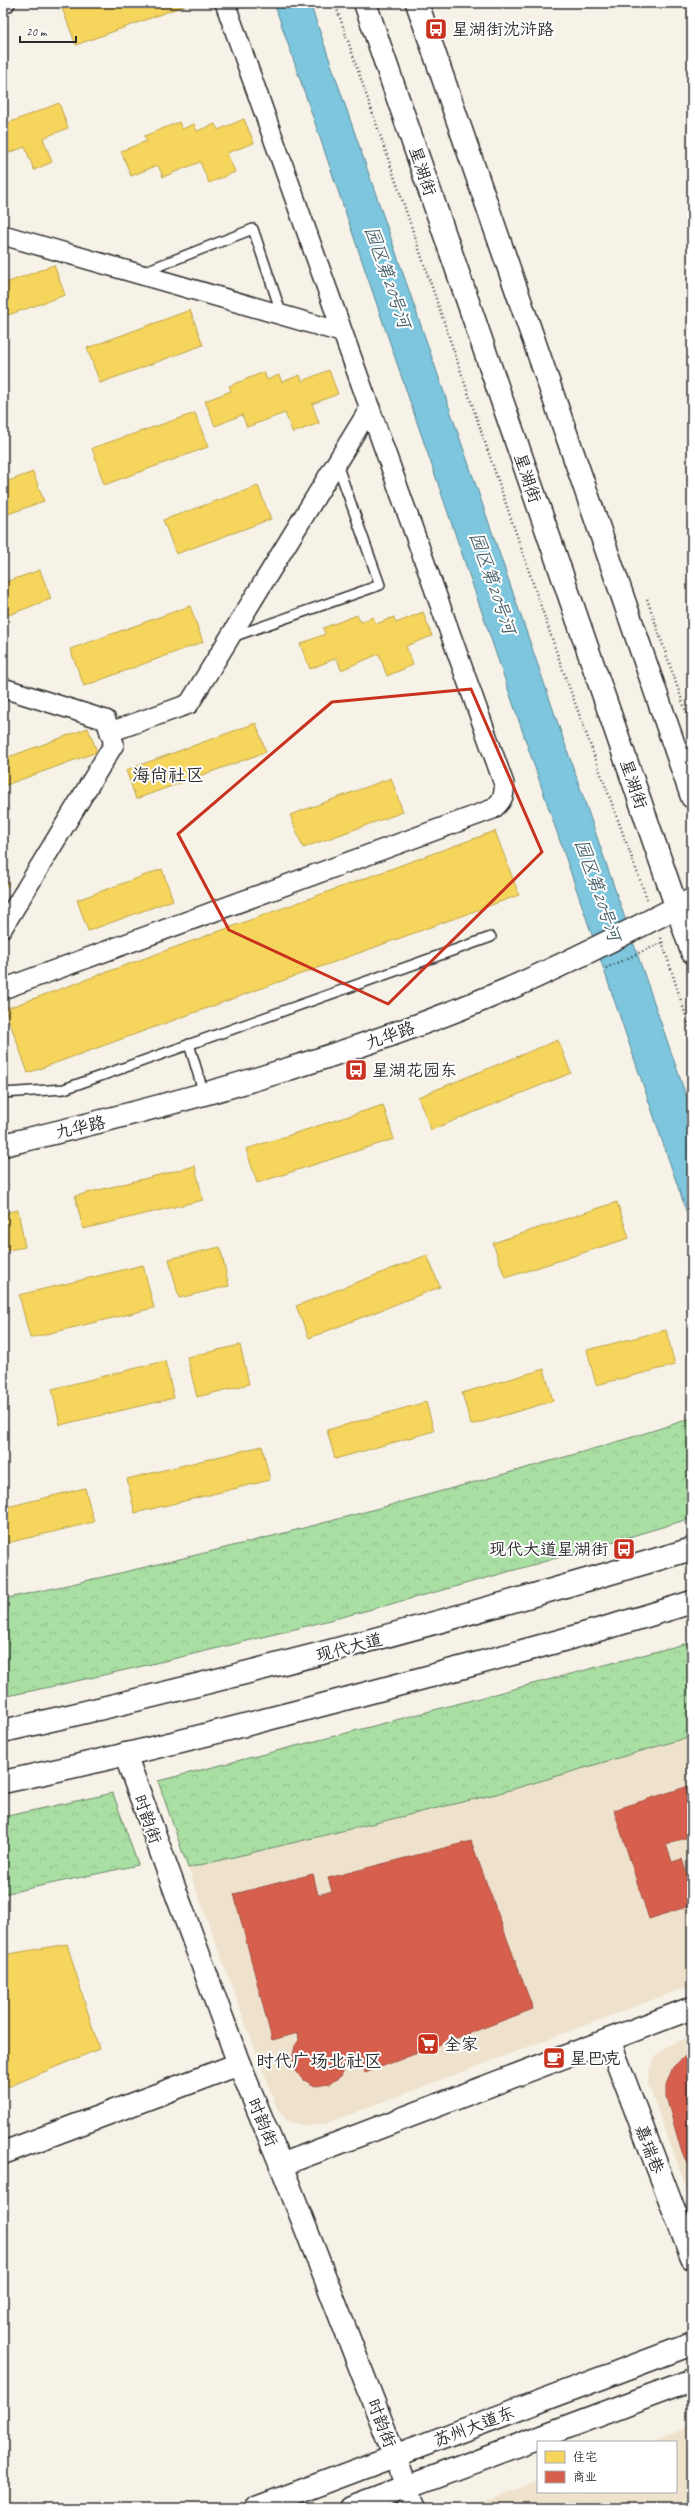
<svg xmlns="http://www.w3.org/2000/svg" width="695" height="2511" font-family="Caveat,'LXGW WenKai TC',sans-serif">
	<style>
		.built { fill: #eee2cd }
		.park { fill: url(#park-crowns); stroke: #6a8567 }
		.water { fill: #7dc6dd; stroke: #5c8896 }
		.homes { fill: #f6d55c; stroke: #b9a24d }
		.shops { fill: #d6604d; stroke: #a35043 }
		.lines { fill: none; stroke-linecap: round; stroke-linejoin: round }
		.service-casing { stroke: #2b2b2b; stroke-width: 12 }
		.minor-casing { stroke: #2b2b2b; stroke-width: 22 }
		.tertiary-casing { stroke: #2b2b2b; stroke-width: 25 }
		.secondary-casing { stroke: #2b2b2b; stroke-width: 25 }
		.primary-casing { stroke: #2b2b2b; stroke-width: 25 }
		.path { stroke: #2b2b2b; stroke-width: 2.5; stroke-dasharray: 1 3; stroke-linecap: butt }
		.service { stroke: #fff; stroke-width: 9 }
		.minor { stroke: #fff; stroke-width: 19 }
		.tertiary { stroke: #fff; stroke-width: 22 }
		.secondary { stroke: #fff; stroke-width: 22 }
		.primary { stroke: #fff; stroke-width: 22 }
		.marked { fill: none; stroke: #c8321e; stroke-width: 3; stroke-linejoin: round }
		.labels { text-anchor: middle; stroke-width: 4; stroke-linejoin: round; paint-order: stroke }
		.poi-label { font-size: 17px; fill: #2b2b2b; stroke: #fff; text-anchor: start }
		.street-label { font-size: 17px; fill: #2b2b2b; stroke: #fff }
		.water-label { font-size: 18px; font-style: italic; fill: #486169; stroke: #fff }
		.neighbourhood-label { font-size: 18px; fill: #2b2b2b; stroke: #fff }
	</style>
	<defs>
		<pattern id="park-crowns" width="20" height="18" patternUnits="userSpaceOnUse"><rect width="20" height="18" fill="#a9dfa3"/><path d="M2 6a3 3 0 1 1 6 0M12 15a3 3 0 1 1 6 0" fill="none" stroke="#92c08c"/></pattern>
	</defs>
	<rect width="100%" height="100%" fill="#f7f2e8"/>
	<filter id="ink" filterUnits="userSpaceOnUse"><feTurbulence type="fractalNoise" baseFrequency=".025" numOctaves="2"/><feDisplacementMap in="SourceGraphic" scale="8" xChannelSelector="R" yChannelSelector="G"/><feConvolveMatrix kernelMatrix="1 2 1 2 8 2 1 2 1" color-interpolation-filters="sRGB"/></filter>
	<g filter="url(#ink)">
		<!-- built -->
		<g class="built">
			<polygon points="692,1736 692,1985 322,2125 306,2126 287,2121 276,2106 188,1868 500,1793"/>
			<polygon points="692,2036 692,2203 648,2084 649,2071 655,2057 667,2046"/>
			<polygon points="692,2425 692,2508 469,2508 538,2481 538,2492 676,2492 676,2442 646,2442"/>
		</g>
		<!-- park -->
		<g class="park">
			<path d="M692,1418V1518C465,1587 235,1648 3,1697V1599C149,1568 294,1532 438,1492C523,1469 608,1446 692,1418Z"/>
			<polygon points="692,1642 692,1736 500,1793 188,1868 158,1781 339,1735"/>
			<polygon points="113,1793 138,1865 3,1894 3,1817"/>
		</g>
		<!-- water -->
		<polygon class="water" points="274,3 310,3 692,1113 692,1228"/>
		<!-- homes -->
		<g class="homes">
			<polygon points="77,3 192,3 76,45 62,8"/>
			<polygon points="59,103 68,128 43,138 52,162 34,170 25,147 3,155 3,125"/>
			<polygon points="244,119 254,143 227,153 235,172 209,183 200,162 163,177 158,165 131,176 121,151 147,141 144,136 179,122 182,129 194,124 197,131 215,124 218,130"/>
			<polygon points="54,265 65,295 3,317 3,284"/>
			<polygon points="190,310 203,345 100,383 87,348"/>
			<polygon points="329,370 338,394 312,404 319,423 293,433 285,413 247,427 242,415 215,426 205,401 231,391 229,386 264,372 267,380 279,375 282,382 300,375 302,381"/>
			<polygon points="195,413 208,447 104,485 92,448"/>
			<polygon points="33,472 44,501 3,516 3,483"/>
			<polygon points="258,486 271,519 176,554 163,520"/>
			<polygon points="40,570 51,599 3,617 3,583"/>
			<polygon points="190,606 203,642 84,686 70,649"/>
			<polygon points="423,612 432,636 406,646 413,665 387,676 379,654 341,670 337,658 310,669 300,644 325,634 323,628 357,615 361,622 373,617 376,624 394,617 396,623"/>
			<polygon points="256,723 266,752 136,799 126,770"/>
			<polygon points="88,728 97,752 6,785 3,775 3,759"/>
			<polygon points="391,778 403,812 303,848 290,815"/>
			<polygon points="495,831 519,895 28,1073 5,1009"/>
			<polygon points="162,869 173,900 88,931 77,900"/>
			<polygon points="3,871 8,885 3,887"/>
			<polygon points="558,1040 571,1073 431,1130 418,1097"/>
			<polygon points="383,1105 394,1139 257,1183 246,1149"/>
			<polygon points="195,1166 203,1200 83,1229 75,1196"/>
			<polygon points="617,1202 629,1238 505,1278 493,1243"/>
			<polygon points="18,1210 25,1247 3,1251 3,1213"/>
			<polygon points="220,1247 229,1286 179,1298 169,1259"/>
			<polygon points="427,1255 440,1287 309,1338 296,1306"/>
			<polygon points="143,1265 154,1308 30,1338 19,1295"/>
			<polygon points="666,1330 675,1365 596,1385 587,1350"/>
			<polygon points="240,1345 249,1384 197,1397 187,1357"/>
			<polygon points="165,1361 174,1398 60,1425 52,1389"/>
			<polygon points="544,1369 553,1401 471,1425 462,1393"/>
			<polygon points="426,1402 434,1431 335,1459 327,1430"/>
			<polygon points="262,1446 270,1480 135,1513 127,1479"/>
			<polygon points="85,1488 94,1522 3,1544 3,1508"/>
			<polygon points="67,1944 99,2049 3,2089 3,1955"/>
		</g>
		<!-- shops -->
		<g class="shops">
			<polygon points="692,1785 692,1836 666,1844 672,1862 682,1859 692,1891 692,1905 649,1919 614,1810"/>
			<polygon points="471,1841 533,2009 365,2073 361,2059 347,2063 341,2076 329,2084 315,2086 302,2079 294,2068 292,2060 295,2046 299,2040 298,2033 272,2040 234,1894 313,1874 318,1895 332,1891 328,1878"/>
			<polygon points="692,2050 692,2172 682,2153 666,2097 666,2085 673,2067"/>
		</g>
		<g class="lines">
			<!-- service casing -->
			<g class="service-casing">
				<g id="service">
					<polyline points="143,272 253,229 282,315"/>
					<polyline points="232,637 380,585 337,464"/>
					<polyline points="189,1044 204,1094"/>
					<polyline points="3,1093 64,1089 491,937"/>
				</g>
			</g>
			<!-- minor casing -->
			<g class="minor-casing">
				<g id="minor">
					<polyline points="3,4 5,3"/>
					<polyline points="3,235 341,332"/>
					<polyline points="3,688 106,720 114,744 3,927"/>
					<polyline points="110,732 189,704 370,408"/>
					<path d="M3,989L493,809C502,801 505,796 504,784L225,3"/>
				</g>
			</g>
			<!-- tertiary casing -->
			<g class="tertiary-casing">
				<g id="tertiary">
					<path d="M3,1145C174,1105 344,1059 506,990C570,963 630,930 692,900"/>
					<polyline points="125,1754 239,2064 281,2165 415,2508"/>
					<polyline points="609,2040 692,2258"/>
					<polyline points="3,2153 239,2064"/>
					<polyline points="281,2165 692,2008"/>
				</g>
			</g>
			<!-- secondary casing -->
			<g class="secondary-casing">
				<g id="secondary">
					<polyline points="256,2508 692,2344"/>
					<polyline points="351,2508 692,2380"/>
				</g>
			</g>
			<!-- primary casing -->
			<g class="primary-casing">
				<g id="primary">
					<polyline points="365,3 692,952"/>
					<polyline points="417,3 692,797"/>
					<path d="M3,1731C235,1679 464,1617 692,1549"/>
					<path d="M3,1782C145,1752 287,1715 427,1677C515,1653 604,1630 692,1602"/>
				</g>
			</g>
			<!-- path -->
			<g class="path">
				<polyline points="335,3 561,665 647,899"/>
				<polyline points="647,599 692,729"/>
				<polyline points="661,938 692,1035"/>
				<polyline points="606,968 663,942"/>
			</g>
			<!-- service -->
			<use href="#service" class="service"/>
			<!-- minor -->
			<use href="#minor" class="minor"/>
			<!-- tertiary -->
			<use href="#tertiary" class="tertiary"/>
			<!-- secondary -->
			<use href="#secondary" class="secondary"/>
			<!-- primary -->
			<use href="#primary" class="primary"/>
		</g>
	</g>
	<!-- marked area -->
	<path class="marked" d="M471,689L542,852L388,1004L229,930L178,834L332,702Z"/>
	<!-- icons -->
	<defs>
		<g id="bus-square" transform="scale(1.15)"><rect x="-9" y="-9" width="18" height="18" rx="4" fill="#c8321e" stroke="#fff"/><path d="M-5-6H5V4H4V6H2V4H-2V6H-4V4H-5ZM-3.5-4V0h7V-4ZM-3.5 1.2v1.5H-2V1.2ZM2 1.2v1.5H3.5V1.2Z" fill="#fff"/></g>
		<g id="supermarket-square" transform="scale(1.15)"><rect x="-9" y="-9" width="18" height="18" rx="4" fill="#c8321e" stroke="#fff"/><path d="M-6-5.5h2.5l.6 2H6L4.5 2H-2.5L-4.4-4H-6ZM-1.5 3.2a1.3 1.3 0 1 0 .1 0ZM3 3.2a1.3 1.3 0 1 0 .1 0Z" fill="#fff"/></g>
		<g id="cafe-square" transform="scale(1.15)"><rect x="-9" y="-9" width="18" height="18" rx="4" fill="#c8321e" stroke="#fff"/><path d="M-5.5-4.5H6V0H3Q3 3.5 0 3.5H-2.5Q-5.5 3.5-5.5 0ZM3-3.2v2h1.7v-2ZM-6 4.5H4V6H-6Z" fill="#fff"/></g>
	</defs>
	<g fill-rule="evenodd">
		<use href="#bus-square" x="436" y="29"/>
		<use href="#bus-square" x="356" y="1070"/>
		<use href="#bus-square" x="624" y="1549"/>
		<use href="#supermarket-square" x="428" y="2044"/>
		<use href="#cafe-square" x="554" y="2058"/>
	</g>
	<g class="labels">
		<!-- poi labels -->
		<g class="poi-label">
			<text x="452" y="35">星湖街沈浒路</text>
			<text x="372" y="1076">星湖花园东</text>
			<text x="608" y="1555" text-anchor="end">现代大道星湖街</text>
			<text x="444" y="2050">全家</text>
			<text x="570" y="2064">星巴克</text>
		</g>
		<!-- street labels -->
		<g class="street-label">
			<text transform="translate(423 171) rotate(71)" y="6">星湖街</text>
			<text transform="translate(528 478) rotate(71)" y="6">星湖街</text>
			<text transform="translate(634 784) rotate(71)" y="6">星湖街</text>
			<text transform="translate(390 1035) rotate(-20)" y="6">九华路</text>
			<text transform="translate(80 1127) rotate(-13)" y="6">九华路</text>
			<text transform="translate(349 1647) rotate(-15)" y="6">现代大道</text>
			<text transform="translate(148 1819) rotate(70)" y="6">时韵街</text>
			<text transform="translate(263 2122) rotate(67)" y="6">时韵街</text>
			<text transform="translate(650 2149) rotate(69)" y="6">嘉瑞巷</text>
			<text transform="translate(382 2423) rotate(69)" y="6">时韵街</text>
			<text transform="translate(474 2426) rotate(-21)" y="6">苏州大道东</text>
		</g>
		<!-- water labels -->
		<g class="water-label">
			<text transform="translate(388 277) rotate(71)" y="6">园区第20号河</text>
			<text transform="translate(493 583) rotate(71)" y="6">园区第20号河</text>
			<text transform="translate(598 890) rotate(71)" y="6">园区第20号河</text>
		</g>
		<!-- neighbourhood labels -->
		<g class="neighbourhood-label">
			<text x="168" y="781">海尚社区</text>
			<text x="319" y="2067">时代广场北社区</text>
		</g>
	</g>
	<!-- margin -->
	<rect width="695" height="2511" fill="none" stroke="#fff" stroke-width="16"/>
	<rect x="8" y="8" width="679" height="2495" fill="none" stroke="#2b2b2b" stroke-width="1.5" filter="url(#ink)"/>
	<!-- legend -->
	<rect x="537" y="2441" width="140" height="52" fill="#ffffff" stroke="#aaaaaa"/>
	<rect x="545" y="2451" width="20" height="12" fill="#f6d55c" stroke="#aaaaaa"/>
	<text x="573" y="2461" font-size="12" fill="#2b2b2b">住宅</text>
	<rect x="545" y="2471" width="20" height="12" fill="#d6604d" stroke="#aaaaaa"/>
	<text x="573" y="2481" font-size="12" fill="#2b2b2b">商业</text>
	<!-- scale -->
	<path d="M20 36v6h56v-6" fill="none" stroke="#2b2b2b" stroke-width="2"/>
	<text x="26" y="36" font-size="12" fill="#2b2b2b" stroke="#ffffff" stroke-width="3" paint-order="stroke">20 m</text>
</svg>
